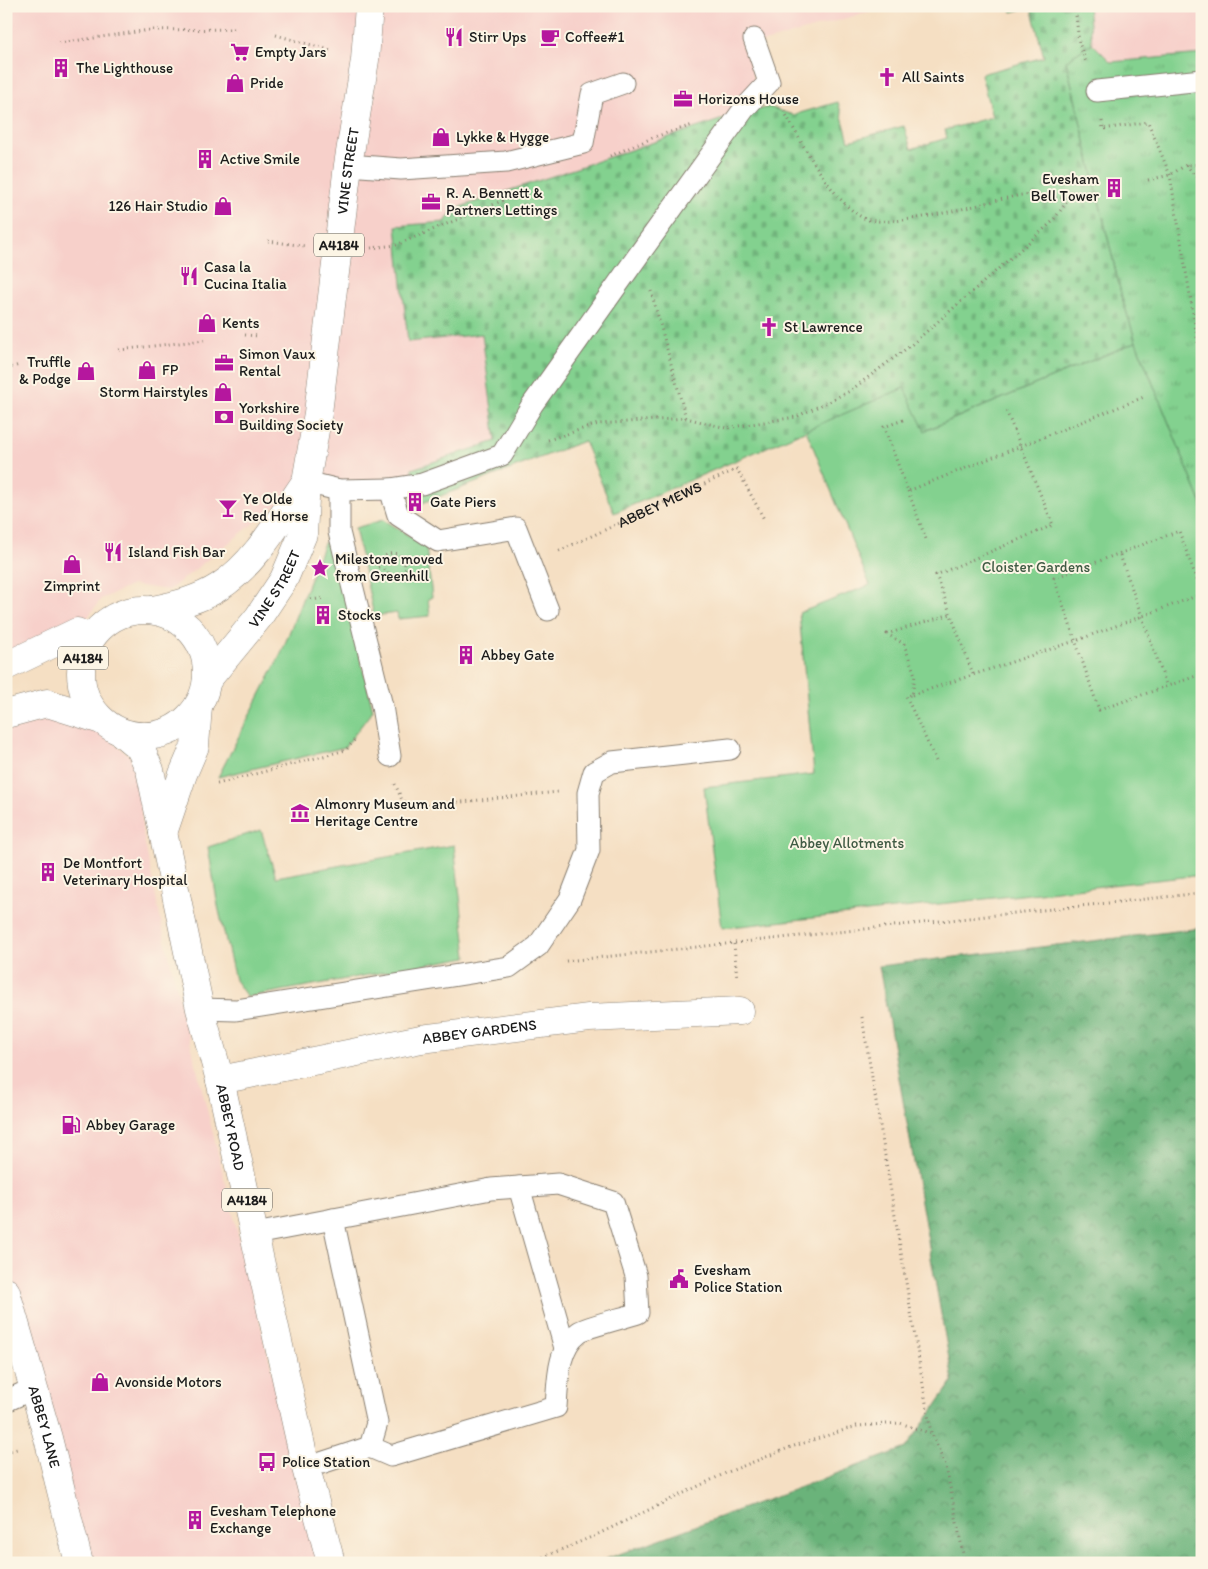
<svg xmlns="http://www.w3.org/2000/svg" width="1208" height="1569" font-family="Itim,sans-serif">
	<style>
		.built { fill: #f7d0ca }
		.grass { fill: url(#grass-tufts); stroke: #507656 }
		.forest { fill: url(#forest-crowns); stroke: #43684b }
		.cemetery { fill: url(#cemetery-stones); stroke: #507656 }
		.garden { fill: #83d18f; stroke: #507656 }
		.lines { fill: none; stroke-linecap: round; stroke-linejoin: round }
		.service-casing { stroke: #887e70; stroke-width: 23 }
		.minor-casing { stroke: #887e70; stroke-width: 29 }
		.primary-casing { stroke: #887e70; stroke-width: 29 }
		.path { stroke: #887e70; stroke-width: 3; stroke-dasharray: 1 4; stroke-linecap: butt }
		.service { stroke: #fff; stroke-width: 21 }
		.minor { stroke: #fff; stroke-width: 28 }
		.primary { stroke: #fff; stroke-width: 28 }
		.labels { text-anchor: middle; stroke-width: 4; stroke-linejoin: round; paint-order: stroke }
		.shield { fill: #fcf5e5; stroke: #5f5d58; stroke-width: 1 }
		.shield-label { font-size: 14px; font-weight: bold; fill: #1c1c1c }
		.poi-label { font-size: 15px; fill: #1c1c1c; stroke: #fcf5e5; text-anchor: start }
		.street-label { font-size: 15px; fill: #1c1c1c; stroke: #fcf5e5 }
		.park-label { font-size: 15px; fill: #405b44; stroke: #fcf5e5 }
	</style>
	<defs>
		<pattern id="grass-tufts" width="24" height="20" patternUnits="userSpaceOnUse" patternTransform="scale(1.25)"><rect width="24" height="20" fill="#83d18f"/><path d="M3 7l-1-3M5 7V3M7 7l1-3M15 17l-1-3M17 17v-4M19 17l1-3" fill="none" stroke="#71b37b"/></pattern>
		<pattern id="forest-crowns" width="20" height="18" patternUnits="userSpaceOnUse" patternTransform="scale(1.25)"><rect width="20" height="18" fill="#6ab37a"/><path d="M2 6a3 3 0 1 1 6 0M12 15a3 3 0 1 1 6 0" fill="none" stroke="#569163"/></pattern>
		<pattern id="cemetery-stones" width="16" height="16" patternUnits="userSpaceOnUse" patternTransform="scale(1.25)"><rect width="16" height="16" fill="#83d18f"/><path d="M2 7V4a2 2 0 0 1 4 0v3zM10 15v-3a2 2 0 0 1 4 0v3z" fill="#71b37b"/></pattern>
	</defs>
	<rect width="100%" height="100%" fill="#fcf5e5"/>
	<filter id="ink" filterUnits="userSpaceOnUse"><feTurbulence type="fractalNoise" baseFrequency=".02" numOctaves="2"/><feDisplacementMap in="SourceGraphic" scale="10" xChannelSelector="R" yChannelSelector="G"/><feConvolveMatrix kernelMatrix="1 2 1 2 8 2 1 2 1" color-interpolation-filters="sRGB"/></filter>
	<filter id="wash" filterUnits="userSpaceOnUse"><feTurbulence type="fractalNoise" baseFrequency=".0096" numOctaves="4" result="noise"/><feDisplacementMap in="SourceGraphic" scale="20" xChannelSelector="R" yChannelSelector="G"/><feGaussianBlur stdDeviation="1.12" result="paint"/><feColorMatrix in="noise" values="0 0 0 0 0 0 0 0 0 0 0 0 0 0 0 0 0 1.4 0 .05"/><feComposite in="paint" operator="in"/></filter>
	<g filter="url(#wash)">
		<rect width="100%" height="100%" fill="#f5dfc3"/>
		<!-- built -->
		<g class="built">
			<polygon points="6,6 888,6 747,47 756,88 729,117 454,209 445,222 408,342 482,334 496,441 412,469 412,507 339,487 306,482 169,590 133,585 101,599 77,632 6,666"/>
			<polygon points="1088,6 1202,6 1202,54 1111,62 1092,43"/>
			<polygon points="46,719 94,727 131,757 141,799 142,829 165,941 320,1563 75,1563 6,1315 6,731"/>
		</g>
		<!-- grass -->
		<polygon class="grass" points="1092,43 1111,62 1202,54 1202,505 1136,342 1122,298 1066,61"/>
		<!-- forest -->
		<polygon class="forest" points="1202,928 1202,1563 595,1563 906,1448 953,1381 879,966"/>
		<!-- cemetery -->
		<polygon class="cemetery" points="1010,6 1088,6 1092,43 1066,61 1122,298 1136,342 924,431 904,388 614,513 584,441 412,507 412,469 496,441 482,334 408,342 396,226 445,222 454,209 729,117 769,107 793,115 838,102 849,141 904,126 911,149 947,138 945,130 992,117 981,74 1044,57 1031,7 1012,12"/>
		<!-- garden -->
		<g class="garden">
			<polygon points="1136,342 1202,505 1202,875 722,928 704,787 814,774 799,613 870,585 806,430 904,388 925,431"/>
			<polygon points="383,520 426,546 432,597 428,599 430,616 398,619 397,613 374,616 355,528"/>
			<polygon points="332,542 373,710 345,747 218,777 281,654 324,543"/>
			<polygon points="261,830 276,877 454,845 467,957 247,997 235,980 218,906 208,847"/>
		</g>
	</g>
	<g filter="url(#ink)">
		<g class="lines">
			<!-- service casing -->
			<g class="service-casing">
				<g id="service">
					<polyline points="1097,91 1202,80"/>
					<polyline points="348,165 401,169 506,162 583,143 592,94 623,83"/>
					<polyline points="306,482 339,490 390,489 398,515 438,541 516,528 548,610"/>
					<polyline points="390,489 422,484 502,455 532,405 640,253 744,109 769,82 754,39"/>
					<polyline points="339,490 339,532 382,706 390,756"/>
					<polyline points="200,1009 236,1010 509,967 538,946 570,899 589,850 588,793 594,772 612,762 730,749"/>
					<polyline points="519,1187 565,1348"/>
					<path d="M255,1234L491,1189L558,1184L613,1202L636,1276L638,1313C627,1317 586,1327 579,1332C557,1348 558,1382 556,1407L391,1456L370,1447"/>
					<polyline points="6,1401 34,1388"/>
					<polyline points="306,1468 370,1447 377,1423 333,1219"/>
				</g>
			</g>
			<!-- minor casing -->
			<g class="minor-casing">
				<g id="minor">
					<polyline points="6,666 77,632 90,640"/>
					<polyline points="6,714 47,703 101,720"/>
					<path id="s2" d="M220,1080L421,1039L589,1018L740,1011"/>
					<path id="s3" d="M6,1292L48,1438L79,1563"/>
				</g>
			</g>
			<!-- primary casing -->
			<g class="primary-casing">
				<g id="primary">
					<circle cx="144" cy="673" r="63"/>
					<path d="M153,610C176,605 199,600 219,587C256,563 280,519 305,483"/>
					<path id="s4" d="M207,680L258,618L284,579L303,534L306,482L318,413L348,165L365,60L369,6"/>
					<path id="s5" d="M122,733L140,748L150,770L200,1009L220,1080L306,1468L331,1563"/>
					<polyline points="163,833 183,774 195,746 198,706"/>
				</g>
			</g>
			<!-- path -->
			<g class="path">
				<polyline points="1075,6 1079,43 1086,62"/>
				<polyline points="276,35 333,51"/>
				<polyline points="59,43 150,30 238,29"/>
				<polyline points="6,53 7,53"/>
				<path d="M784,111C800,140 835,207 866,219C895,229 983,203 1016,196C1037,191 1058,202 1080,196"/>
				<polyline points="1102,121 1103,129 1148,122 1170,175 1202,367"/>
				<polyline points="610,156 657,136 693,125"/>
				<polyline points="1186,165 1202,184"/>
				<polyline points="1148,180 1170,175 1186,165 1202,164"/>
				<polyline points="268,241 305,246"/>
				<polyline points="371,248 396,245 526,191"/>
				<polyline points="651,291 686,418"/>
				<polyline points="245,335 259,336"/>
				<polyline points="119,350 204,340"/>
				<polyline points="6,355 10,368 19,365"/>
				<polyline points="903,420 884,427 908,491 1144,397"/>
				<polyline points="548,440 598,424 686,418 726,428 796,417 850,391 910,346 1052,222 1069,199"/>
				<polyline points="908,491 926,539"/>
				<path id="s1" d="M559,551L737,469L764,519"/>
				<polyline points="1120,555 1167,687"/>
				<path d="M378,567L382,566C382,555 389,552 399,554L406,566L405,572L399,578H393L382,566"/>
				<polyline points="1202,594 1179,531 1054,578 1099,710 1202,674"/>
				<polyline points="311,600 325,598"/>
				<polyline points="973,674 936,575 1053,525 1005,408"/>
				<polyline points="912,695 1075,641 1202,594"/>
				<polyline points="936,761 906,696 912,695 915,675 904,644 887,634 951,614"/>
				<polyline points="217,784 346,750 356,738"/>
				<polyline points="395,784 402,800 413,807 558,792"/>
				<polyline points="734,944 737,978"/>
				<polyline points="566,961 1202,893"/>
				<polyline points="862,1017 931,1433"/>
				<polyline points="6,1452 17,1449"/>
				<polyline points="529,1563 594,1536 728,1472 791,1447 857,1426 900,1423 932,1434 946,1467 965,1563"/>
			</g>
			<!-- service -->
			<use href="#service" class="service"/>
			<!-- minor -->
			<use href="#minor" class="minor"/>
			<!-- primary -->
			<use href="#primary" class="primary"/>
		</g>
	</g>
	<!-- icons -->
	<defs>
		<g id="restaurant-bare" transform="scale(1.5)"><path d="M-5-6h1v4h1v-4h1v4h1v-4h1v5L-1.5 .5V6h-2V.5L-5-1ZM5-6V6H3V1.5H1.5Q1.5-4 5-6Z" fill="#b5179e" stroke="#fcf5e5" stroke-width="2.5" paint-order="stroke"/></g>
		<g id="cafe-bare" transform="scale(1.5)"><path d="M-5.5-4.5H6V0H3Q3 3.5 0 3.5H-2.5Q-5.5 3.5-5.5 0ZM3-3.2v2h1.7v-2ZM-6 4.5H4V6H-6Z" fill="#b5179e" stroke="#fcf5e5" stroke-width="2.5" paint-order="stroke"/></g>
		<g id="supermarket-bare" transform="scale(1.5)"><path d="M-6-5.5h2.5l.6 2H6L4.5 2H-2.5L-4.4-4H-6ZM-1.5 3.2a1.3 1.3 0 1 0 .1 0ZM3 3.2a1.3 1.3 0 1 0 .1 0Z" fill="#b5179e" stroke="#fcf5e5" stroke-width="2.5" paint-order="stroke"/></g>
		<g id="building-bare" transform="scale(1.5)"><path d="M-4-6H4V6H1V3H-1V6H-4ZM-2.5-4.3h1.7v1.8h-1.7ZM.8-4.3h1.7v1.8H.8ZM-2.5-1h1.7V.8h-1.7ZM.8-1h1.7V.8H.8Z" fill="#b5179e" stroke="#fcf5e5" stroke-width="2.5" paint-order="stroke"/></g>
		<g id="church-bare" transform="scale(1.5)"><path d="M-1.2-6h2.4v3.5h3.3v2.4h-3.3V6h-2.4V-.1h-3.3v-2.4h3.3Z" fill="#b5179e" stroke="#fcf5e5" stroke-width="2.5" paint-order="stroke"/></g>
		<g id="shop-bare" transform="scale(1.5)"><path d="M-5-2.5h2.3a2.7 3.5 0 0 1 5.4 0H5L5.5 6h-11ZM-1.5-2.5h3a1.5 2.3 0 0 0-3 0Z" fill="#b5179e" stroke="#fcf5e5" stroke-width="2.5" paint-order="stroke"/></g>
		<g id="office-bare" transform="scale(1.5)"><path d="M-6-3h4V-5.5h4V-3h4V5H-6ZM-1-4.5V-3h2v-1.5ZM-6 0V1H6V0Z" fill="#b5179e" stroke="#fcf5e5" stroke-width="2.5" paint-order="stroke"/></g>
		<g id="bank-bare" transform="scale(1.5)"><path d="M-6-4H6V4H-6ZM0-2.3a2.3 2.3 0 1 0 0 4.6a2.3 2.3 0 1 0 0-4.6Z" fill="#b5179e" stroke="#fcf5e5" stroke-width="2.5" paint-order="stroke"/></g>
		<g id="bar-bare" transform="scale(1.5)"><path d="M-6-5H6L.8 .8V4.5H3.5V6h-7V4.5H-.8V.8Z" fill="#b5179e" stroke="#fcf5e5" stroke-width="2.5" paint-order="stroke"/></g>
		<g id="sight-bare" transform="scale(1.5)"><path d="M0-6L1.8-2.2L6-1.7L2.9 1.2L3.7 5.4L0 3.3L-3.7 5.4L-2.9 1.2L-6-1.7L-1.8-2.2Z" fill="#b5179e" stroke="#fcf5e5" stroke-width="2.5" paint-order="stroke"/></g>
		<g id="museum-bare" transform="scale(1.5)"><path d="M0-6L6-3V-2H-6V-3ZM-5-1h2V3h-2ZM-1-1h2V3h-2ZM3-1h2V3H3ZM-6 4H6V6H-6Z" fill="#b5179e" stroke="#fcf5e5" stroke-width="2.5" paint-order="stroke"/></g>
		<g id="fuel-bare" transform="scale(1.5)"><path d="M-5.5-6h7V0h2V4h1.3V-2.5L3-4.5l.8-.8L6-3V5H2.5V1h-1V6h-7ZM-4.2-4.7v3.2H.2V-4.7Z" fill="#b5179e" stroke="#fcf5e5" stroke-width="2.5" paint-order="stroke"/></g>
		<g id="civic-bare" transform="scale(1.5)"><path d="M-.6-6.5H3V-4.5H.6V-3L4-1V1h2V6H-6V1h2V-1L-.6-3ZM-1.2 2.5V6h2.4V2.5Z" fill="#b5179e" stroke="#fcf5e5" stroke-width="2.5" paint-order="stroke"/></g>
		<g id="bus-bare" transform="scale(1.5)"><path d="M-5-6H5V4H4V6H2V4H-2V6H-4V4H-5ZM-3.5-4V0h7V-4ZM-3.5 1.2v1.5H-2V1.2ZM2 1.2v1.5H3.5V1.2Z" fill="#b5179e" stroke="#fcf5e5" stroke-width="2.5" paint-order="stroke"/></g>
	</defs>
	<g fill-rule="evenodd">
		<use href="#restaurant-bare" x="454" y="37"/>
		<use href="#cafe-bare" x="550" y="37"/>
		<use href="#supermarket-bare" x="240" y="52"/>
		<use href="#building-bare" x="61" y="68"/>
		<use href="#church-bare" x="887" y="77"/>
		<use href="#shop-bare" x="235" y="83"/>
		<use href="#office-bare" x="683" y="99"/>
		<use href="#shop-bare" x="441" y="137"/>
		<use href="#building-bare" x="205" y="159"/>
		<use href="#building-bare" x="1114" y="188"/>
		<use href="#office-bare" x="431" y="202"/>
		<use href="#shop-bare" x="223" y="206"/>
		<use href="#restaurant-bare" x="189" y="276"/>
		<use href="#shop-bare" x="207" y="323"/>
		<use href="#church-bare" x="769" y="327"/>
		<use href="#office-bare" x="224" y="363"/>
		<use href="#shop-bare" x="147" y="370"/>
		<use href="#shop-bare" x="86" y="371"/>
		<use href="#shop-bare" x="223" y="392"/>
		<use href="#bank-bare" x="224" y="417"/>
		<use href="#building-bare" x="415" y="502"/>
		<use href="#bar-bare" x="228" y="508"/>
		<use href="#restaurant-bare" x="113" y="552"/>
		<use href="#shop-bare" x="72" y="564"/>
		<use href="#sight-bare" x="320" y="568"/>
		<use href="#building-bare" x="323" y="615"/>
		<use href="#building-bare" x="466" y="655"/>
		<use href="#museum-bare" x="300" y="813"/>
		<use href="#building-bare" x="48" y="872"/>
		<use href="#fuel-bare" x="71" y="1125"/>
		<use href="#civic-bare" x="679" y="1279"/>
		<use href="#shop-bare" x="100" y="1382"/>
		<use href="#bus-bare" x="267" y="1462"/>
		<use href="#building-bare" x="195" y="1520"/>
	</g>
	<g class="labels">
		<!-- shield labels -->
		<g class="shield">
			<rect x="314" y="233.5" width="50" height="23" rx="4"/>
			<rect x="58" y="646.5" width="50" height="23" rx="4"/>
			<rect x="222" y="1188.5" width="50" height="23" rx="4"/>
		</g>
		<g class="shield-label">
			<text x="339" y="250">A4184</text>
			<text x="83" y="663">A4184</text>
			<text x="247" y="1205">A4184</text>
		</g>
		<!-- poi labels -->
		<g class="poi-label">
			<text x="469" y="42">Stirr Ups</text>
			<text x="565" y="42">Coffee#1</text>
			<text x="255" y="57">Empty Jars</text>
			<text x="76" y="73">The Lighthouse</text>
			<text x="902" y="82">All Saints</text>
			<text x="250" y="88">Pride</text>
			<text x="698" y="104">Horizons House</text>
			<text x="456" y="142">Lykke &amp; Hygge</text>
			<text x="220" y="164">Active Smile</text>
			<text x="1099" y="184" text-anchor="end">Evesham<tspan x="1099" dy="17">Bell Tower</tspan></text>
			<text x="446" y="198">R. A. Bennett &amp;<tspan x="446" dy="17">Partners Lettings</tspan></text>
			<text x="208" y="211" text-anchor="end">126 Hair Studio</text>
			<text x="204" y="272">Casa la<tspan x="204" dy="17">Cucina Italia</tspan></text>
			<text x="222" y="328">Kents</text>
			<text x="784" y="332">St Lawrence</text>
			<text x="239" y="359">Simon Vaux<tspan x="239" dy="17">Rental</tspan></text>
			<text x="71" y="367" text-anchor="end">Truffle<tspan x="71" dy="17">&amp; Podge</tspan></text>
			<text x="162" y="375">FP</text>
			<text x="208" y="397" text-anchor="end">Storm Hairstyles</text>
			<text x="239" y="413">Yorkshire<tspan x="239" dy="17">Building Society</tspan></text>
			<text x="243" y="504">Ye Olde<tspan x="243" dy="17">Red Horse</tspan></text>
			<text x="430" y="507">Gate Piers</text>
			<text x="128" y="557">Island Fish Bar</text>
			<text x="335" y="564">Milestone moved<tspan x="335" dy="17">from Greenhill</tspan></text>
			<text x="72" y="591" text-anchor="middle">Zimprint</text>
			<text x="338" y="620">Stocks</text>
			<text x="481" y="660">Abbey Gate</text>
			<text x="315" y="809">Almonry Museum and<tspan x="315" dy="17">Heritage Centre</tspan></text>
			<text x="63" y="868">De Montfort<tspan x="63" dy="17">Veterinary Hospital</tspan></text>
			<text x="86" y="1130">Abbey Garage</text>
			<text x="694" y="1275">Evesham<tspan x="694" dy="17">Police Station</tspan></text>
			<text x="115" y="1387">Avonside Motors</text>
			<text x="282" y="1467">Police Station</text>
			<text x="210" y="1516">Evesham Telephone<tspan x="210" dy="17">Exchange</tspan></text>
		</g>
		<!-- street labels -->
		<g class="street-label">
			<text dy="5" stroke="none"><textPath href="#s4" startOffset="542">VINE STREET</textPath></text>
			<text dy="5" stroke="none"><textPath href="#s1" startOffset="111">ABBEY MEWS</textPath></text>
			<text dy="5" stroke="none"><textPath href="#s4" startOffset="114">VINE STREET</textPath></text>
			<text dy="5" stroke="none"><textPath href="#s2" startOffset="264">ABBEY GARDENS</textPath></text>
			<text dy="5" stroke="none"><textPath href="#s5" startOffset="414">ABBEY ROAD</textPath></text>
			<text dy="5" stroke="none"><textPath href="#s3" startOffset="140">ABBEY LANE</textPath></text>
		</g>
		<!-- park labels -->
		<g class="park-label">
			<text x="1036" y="572">Cloister Gardens</text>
			<text x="847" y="848">Abbey Allotments</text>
		</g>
	</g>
	<!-- margin -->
	<rect width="1208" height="1569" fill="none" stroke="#fcf5e5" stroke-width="25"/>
</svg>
